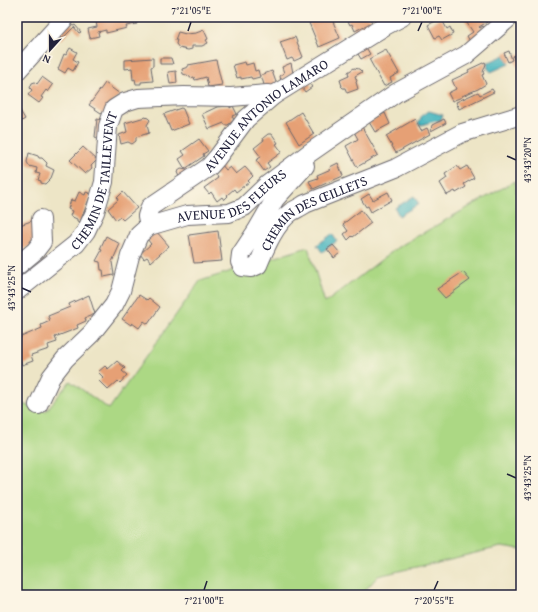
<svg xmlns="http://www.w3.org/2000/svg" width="538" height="612" font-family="'Gentium Book Plus',serif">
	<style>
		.green { fill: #acd884; stroke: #677d60 }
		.water { fill: #43b3bd; stroke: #326a7c }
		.building { fill: #e6a075 }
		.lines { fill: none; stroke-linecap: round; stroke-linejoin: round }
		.minor-casing { stroke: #69666c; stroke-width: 20 }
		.minor { stroke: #fff; stroke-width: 18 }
		.ticks { fill: none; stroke: #22223b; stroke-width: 1.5 }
		.labels { text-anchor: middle; stroke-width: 3; stroke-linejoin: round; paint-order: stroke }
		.street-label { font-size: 14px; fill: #22223b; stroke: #fcf5e5 }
		.neatline { fill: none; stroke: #22223b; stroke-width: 1.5 }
		.ticks-label { font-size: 10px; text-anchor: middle; fill: #22223b }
	</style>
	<rect width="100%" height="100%" fill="#fcf5e5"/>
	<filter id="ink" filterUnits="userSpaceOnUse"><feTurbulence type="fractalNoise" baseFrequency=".025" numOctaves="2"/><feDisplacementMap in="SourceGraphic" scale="8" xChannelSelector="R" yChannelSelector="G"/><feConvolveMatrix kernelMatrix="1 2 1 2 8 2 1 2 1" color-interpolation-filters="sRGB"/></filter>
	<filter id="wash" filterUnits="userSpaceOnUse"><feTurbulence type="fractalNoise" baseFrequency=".012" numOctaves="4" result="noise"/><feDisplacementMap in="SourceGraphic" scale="16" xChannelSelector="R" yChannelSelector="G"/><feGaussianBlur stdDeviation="0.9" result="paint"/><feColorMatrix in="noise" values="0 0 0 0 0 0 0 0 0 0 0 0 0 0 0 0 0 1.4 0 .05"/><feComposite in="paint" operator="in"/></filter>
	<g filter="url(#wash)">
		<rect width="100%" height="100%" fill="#ede5c6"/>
		<!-- green -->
		<polygon class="green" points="515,181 521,227 521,550 501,547 378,576 361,595 17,595 17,397 22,404 46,411 70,381 109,409 200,281 308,247 325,303 398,247"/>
		<!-- water -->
		<g class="water">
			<polygon points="505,55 509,64 491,72 488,69 487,63"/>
			<path d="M429,111L443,115L441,120C434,122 429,122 422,125L418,124L422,115Z"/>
			<polygon points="414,196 419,204 399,216 395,208"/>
			<polygon points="332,234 337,241 322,252 317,245"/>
		</g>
		<g id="blocks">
			<!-- building -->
			<g class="building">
				<polygon points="92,17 135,17 137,24 126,26 127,28 106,33 106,30 98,32 99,36 90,38 88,29 97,27 96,21 93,21"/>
				<polygon points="322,17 331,17 340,38 319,47 309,23"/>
				<polygon points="346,17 369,17 372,22 355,31 352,24 350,25"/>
				<polygon points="463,17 484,17 487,22 479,27 480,28 483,26 487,32 472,45 467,36 473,32"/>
				<polygon points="441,18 447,29 450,27 453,34 442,40 439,36 435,38 428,25"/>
				<polygon points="71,22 73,26 75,25 81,32 79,33 74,27 61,40 59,35"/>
				<polygon points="204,30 208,39 206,40 208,43 202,46 192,46 192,49 188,50 179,48 176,44 177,40 175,40 178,32 186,34 196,33"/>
				<polygon points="295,37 303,57 294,61 292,58 287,60 280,42"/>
				<polygon points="364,44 370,54 361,59 355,49"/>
				<polygon points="70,48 77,52 73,59 78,62 73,71 68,68 65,73 58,69 64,54 66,55"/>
				<polygon points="386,50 399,73 390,78 392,82 384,86 369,59"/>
				<polygon points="509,51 512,60 508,62 504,53"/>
				<polygon points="521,53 521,65 517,67 513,56"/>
				<polygon points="153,58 153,66 151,67 153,81 141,82 141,84 136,84 135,79 133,80 132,68 125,69 125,60"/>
				<polygon points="160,58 171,58 173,64 160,64"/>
				<polygon points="216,60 222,85 208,87 206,77 195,80 194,77 190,78 190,76 183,74 182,69 188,67 188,65"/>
				<polygon points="245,62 246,65 253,63 255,71 258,70 260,77 252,79 251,77 241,79 241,77 237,78 233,65"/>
				<polygon points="485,62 486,64 483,72 484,74 482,75 486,84 478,89 462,96 462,97 452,101 448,93 456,89 452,80 469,72 468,70"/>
				<polygon points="291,63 293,73 281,81 280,76 284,73 282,67"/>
				<polygon points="354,68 359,69 362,72 355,76 357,81 356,82 358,89 347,93 345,88 343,88 341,86 342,86 340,80 349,76 348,72"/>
				<polygon points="176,71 177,83 170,84 168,72"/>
				<polygon points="272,71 277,85 265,88 261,75"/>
				<polygon points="42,77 53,85 48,92 46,90 41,97 43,98 39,103 28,95 32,90 30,88 32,83 35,82 37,84"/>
				<polygon points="305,77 312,87 305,92 298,82"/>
				<polygon points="105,83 120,94 104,115 89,105"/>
				<polygon points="492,89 494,92 459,109 456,102 478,92 480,95"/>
				<polygon points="230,106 230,108 233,106 237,114 232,116 234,120 228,125 225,125 224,123 209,129 202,114 217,107"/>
				<polygon points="17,107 18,107 25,119 17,124"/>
				<polygon points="181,108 183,109 189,124 171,131 164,114"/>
				<polygon points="301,112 314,134 299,144 286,122"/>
				<polygon points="385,113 390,124 375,132 369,122"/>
				<polygon points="145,117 148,118 150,120 147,125 149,133 136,137 136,141 132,144 128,142 121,144 119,135 127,132 125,123"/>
				<polygon points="97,119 107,121 106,143 95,137"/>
				<polygon points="415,119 421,131 427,128 430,134 396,153 386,136"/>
				<polygon points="444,119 446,123 431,131 432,125"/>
				<polygon points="361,125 378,155 357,167 346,146 358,139 353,130"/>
				<polygon points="268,134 272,134 278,143 276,144 282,152 267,163 270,167 264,171 256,160 261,157 254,148 264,140 263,138"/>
				<polygon points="199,139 208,151 203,154 204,156 185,169 179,159 185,155 182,151"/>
				<polygon points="83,147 97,160 91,166 92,168 85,174 70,160"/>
				<polygon points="29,153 38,156 39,158 42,158 47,163 46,166 54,170 51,178 45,184 41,183 41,181 38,180 40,174 36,173 37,168 29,166 27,162"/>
				<polygon points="338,163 343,176 313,189 309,181 318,178 317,175 331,169 330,167"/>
				<polygon points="221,164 226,170 230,167 236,174 245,167 253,176 248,181 249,182 236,192 234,189 227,195 228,196 224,200 222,197 217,201 211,192 209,194 204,188 218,178 212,171"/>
				<polygon points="457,166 460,170 467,166 474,178 464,184 466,187 456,193 455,191 447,195 440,183 447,178 445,174"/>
				<polygon points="181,169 187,170 190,177 181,182 177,172"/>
				<polygon points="79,192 85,195 86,192 91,194 80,222 77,221 77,219 70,216 72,211 68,209 71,200 75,201"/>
				<polygon points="123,192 137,208 123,220 120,217 116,220 108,209 118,200 117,198"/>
				<polygon points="388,192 392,200 371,212 368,206 366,207 361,199 369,194 373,200"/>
				<polygon points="361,210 371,223 353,237 352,236 348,240 344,234 348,231 343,224"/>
				<polygon points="34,220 40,240 32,246 17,251 17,226"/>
				<polygon points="156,231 169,246 151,262 147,257 144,259 140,254 151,244 147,239"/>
				<polygon points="218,231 222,261 194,263 189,235"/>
				<polygon points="106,236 120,244 112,262 114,275 104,277 103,270 101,270 100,262 96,261 102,250 100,249"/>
				<polygon points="333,245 340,253 334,258 327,249"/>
				<polygon points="463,272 470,280 445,298 437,289"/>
				<polygon points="89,295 95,314 85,318 86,321 77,325 78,328 55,337 57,342 48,345 49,349 31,355 33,361 22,365 17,351 17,342 21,337 42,328 41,325 50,321 48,316 70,307 69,304"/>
				<polygon points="139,295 147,300 149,298 160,307 148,324 144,321 139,328 132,323 131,325 122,319"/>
				<polygon points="117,361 125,368 122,371 127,375 120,383 118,381 108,390 99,381 103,377 98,372 105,366 108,369"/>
			</g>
		</g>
	</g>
	<g filter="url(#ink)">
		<use href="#blocks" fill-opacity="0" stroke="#69666c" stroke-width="1"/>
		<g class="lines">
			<!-- minor casing -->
			<g class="minor-casing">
				<g id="minor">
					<polyline points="17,71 66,17"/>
					<path id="s1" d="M305,166L275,199L257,230L241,254L240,262L243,267L251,268L258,265C266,246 275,224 291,212C296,209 301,207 305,204L396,168L462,133L521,115"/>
					<path id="s2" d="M149,226L147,216L150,207L209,167L217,158L246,119L274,95L385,26L402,17"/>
					<polyline points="17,266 35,251 42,242 41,219"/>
					<path id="s3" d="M17,291L76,244L86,231L95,212L104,182L108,126L114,109L125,102L138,98L184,96L231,97L267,94L274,95"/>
					<path id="s4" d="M38,405L51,377L65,359L91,334L114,305L121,291L130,256L139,235L149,226L187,215L229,213L244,207L267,185L308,154L396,93L466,55L510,17"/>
				</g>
			</g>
			<!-- minor -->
			<use href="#minor" class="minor"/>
		</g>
	</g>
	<!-- ticks -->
	<path class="ticks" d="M188,31L191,22M418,31L422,22M507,156L516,160M22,288L31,292M507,474L516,478M204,590L207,581M434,590L438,581"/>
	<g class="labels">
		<!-- street labels -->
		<g class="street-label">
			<text dy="5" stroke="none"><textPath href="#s2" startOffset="169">AVENUE ANTONIO LAMARO</textPath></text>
			<text dy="5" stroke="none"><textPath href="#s3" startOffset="143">CHEMIN DE TAILLEVENT</textPath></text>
			<text dy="5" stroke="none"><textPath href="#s4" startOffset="305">AVENUE DES FLEURS</textPath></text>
			<text dy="5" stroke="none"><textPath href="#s1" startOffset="220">CHEMIN DES ŒILLETS</textPath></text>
		</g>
	</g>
	<!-- margin -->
	<rect width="538" height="612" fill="none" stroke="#fcf5e5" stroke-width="44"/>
	<!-- north arrow -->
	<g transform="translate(50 50) rotate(201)" stroke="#fcf5e5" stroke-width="3" paint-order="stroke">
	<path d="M0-3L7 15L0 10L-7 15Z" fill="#22223b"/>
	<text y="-6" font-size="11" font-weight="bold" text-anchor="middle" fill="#22223b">N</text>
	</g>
	<rect x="22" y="22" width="494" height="568" class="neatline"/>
	<g class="ticks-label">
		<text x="191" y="14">7°21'05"E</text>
		<text x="422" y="14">7°21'00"E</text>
		<text transform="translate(527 160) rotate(-90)" y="4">43°43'20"N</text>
		<text transform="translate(11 288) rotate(-90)" y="4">43°43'25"N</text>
		<text transform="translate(527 478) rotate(-90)" y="4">43°43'25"N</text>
		<text x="204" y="604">7°21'00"E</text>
		<text x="434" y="604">7°20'55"E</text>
	</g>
</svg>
